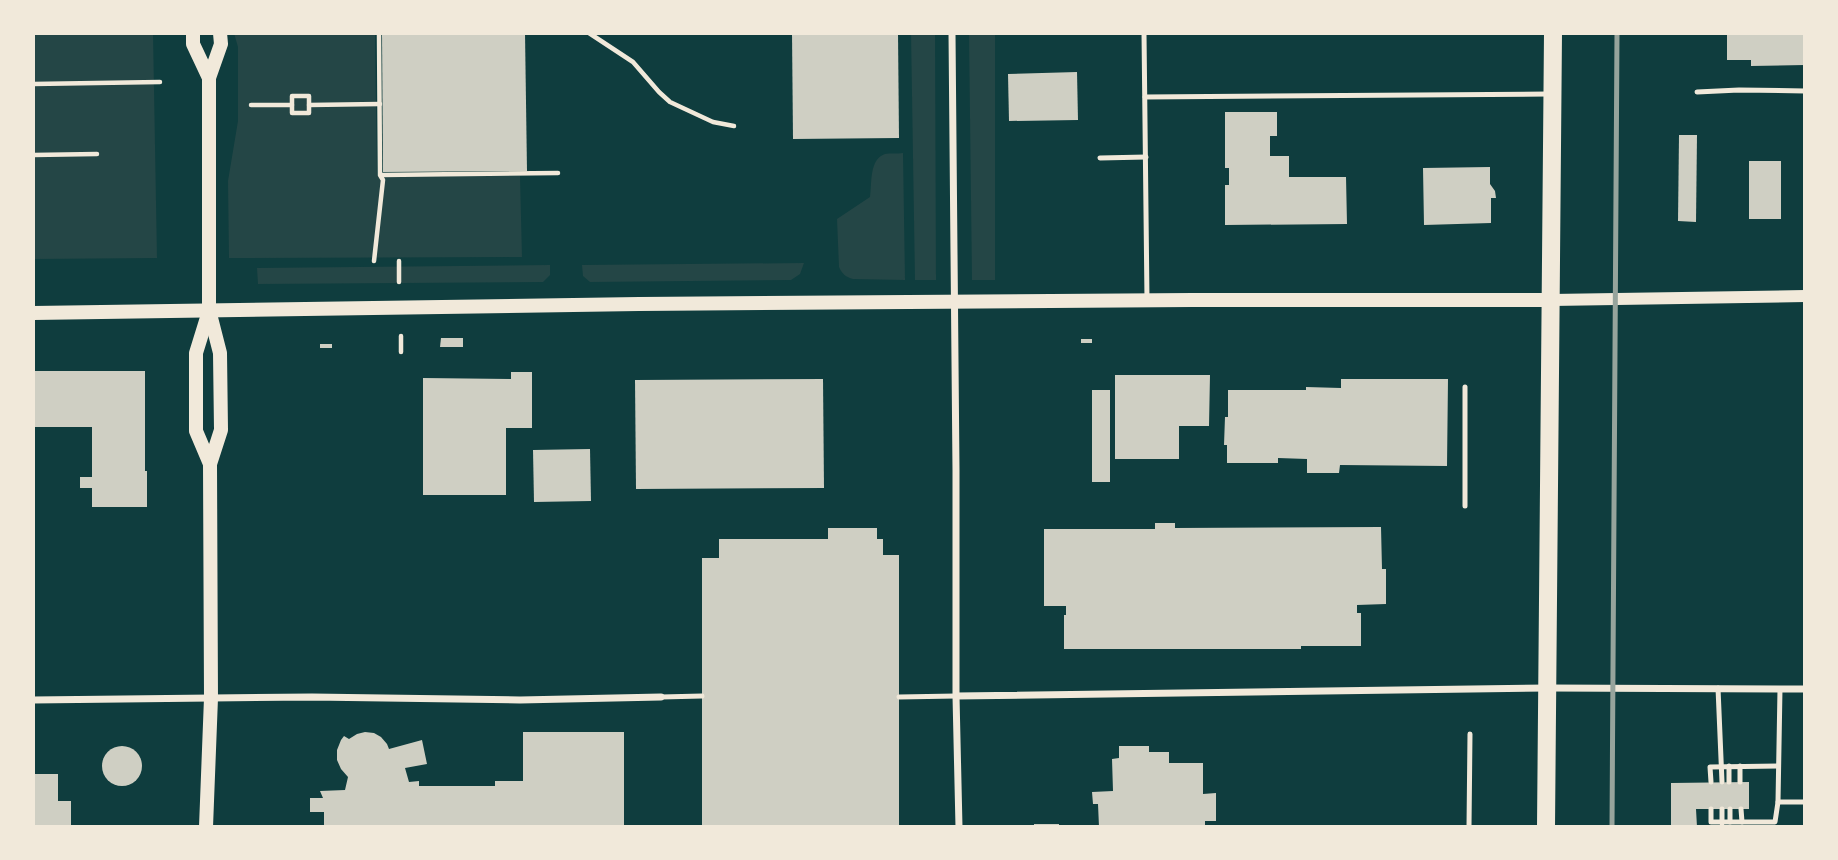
<svg xmlns="http://www.w3.org/2000/svg" width="1838" height="860" font-family="'Roboto Condensed',sans-serif">
	<style>
		.green { fill: #244646 }
		.building { fill: #cfcfc3 }
		.lines { fill: none; stroke-linecap: round; stroke-linejoin: round }
		.path { stroke: #f1e9da; stroke-width: 4.5 }
		.service { stroke: #f1e9da; stroke-width: 5 }
		.minor { stroke: #f1e9da; stroke-width: 7 }
		.tertiary { stroke: #f1e9da; stroke-width: 12 }
		.secondary { stroke: #f1e9da; stroke-width: 14 }
		.primary { stroke: #f1e9da; stroke-width: 18 }
		.rail { stroke: #97a49c; stroke-width: 5 }
	</style>
	<rect width="100%" height="100%" fill="#0f3d3e"/>
	<!-- green -->
	<g class="green">
		<polygon points="33,33 153,33 157,258 33,259"/>
		<polygon points="234,33 375,33 377,175 520,176 522,257 229,258 228,181 238,121 238,47"/>
		<polygon points="911,33 935,33 936,280 915,280"/>
		<polygon points="969,33 995,33 995,280 972,280"/>
		<path d="M903,153L905,280L853,279C846,277 842,274 839,267L837,219L870,197C872,184 869,159 885,154C890,153 897,154 903,153Z"/>
		<polygon points="804,263 800,274 791,280 590,282 583,276 582,265"/>
		<polygon points="550,265 550,275 543,282 258,284 257,268"/>
	</g>
	<!-- building -->
	<g class="building">
		<polygon points="382,33 525,33 527,171 383,172"/>
		<polygon points="792,33 898,33 899,138 793,139"/>
		<polygon points="1727,33 1805,33 1805,65 1751,66 1751,60 1727,60"/>
		<polygon points="1077,72 1078,120 1009,121 1008,74"/>
		<polygon points="1225,112 1277,112 1277,136 1270,136 1270,156 1289,156 1289,177 1346,177 1347,224 1225,225 1225,185 1229,185 1229,168 1225,168"/>
		<polygon points="1679,135 1697,135 1696,222 1678,221"/>
		<rect x="1749" y="161" width="32" height="58"/>
		<polygon points="1490,167 1490,184 1495,191 1496,198 1491,198 1491,223 1424,225 1423,168"/>
		<polygon points="441,338 463,338 463,347 440,347"/>
		<rect x="1081" y="339" width="11" height="4"/>
		<rect x="320" y="344" width="12" height="4"/>
		<polygon points="33,371 145,371 145,471 147,471 147,507 92,507 92,488 80,488 80,477 92,477 92,427 33,427"/>
		<polygon points="511,372 532,372 532,428 506,428 506,495 423,495 423,378 511,379"/>
		<polygon points="1115,375 1210,375 1209,426 1179,426 1179,459 1115,459"/>
		<polygon points="823,379 824,488 636,489 635,380"/>
		<polygon points="1341,379 1448,379 1447,466 1340,465 1339,473 1307,473 1307,459 1278,458 1278,463 1227,463 1227,445 1224,445 1225,417 1228,417 1228,390 1306,390 1306,387 1341,388"/>
		<rect x="1092" y="390" width="18" height="92"/>
		<polygon points="590,449 591,501 534,502 533,450"/>
		<polygon points="1155,523 1175,523 1175,528 1381,527 1382,569 1386,569 1386,604 1357,605 1357,613 1361,613 1361,646 1301,646 1301,649 1064,649 1064,615 1066,615 1066,606 1044,606 1044,529 1155,529"/>
		<polygon points="828,528 877,528 877,539 883,539 883,555 899,555 899,827 702,827 702,558 719,558 719,539 828,539"/>
		<polygon points="365,732 374,733 381,737 387,744 389,749 422,740 427,764 405,768 409,782 419,781 419,786 495,786 495,781 523,781 523,732 624,732 624,827 324,827 324,812 310,812 310,798 323,798 320,791 345,790 348,777 341,769 337,760 337,750 341,740 344,736 349,739 357,734"/>
		<circle cx="122" cy="766" r="20"/>
		<polygon points="1119,746 1149,746 1149,752 1169,752 1169,763 1203,763 1203,794 1216,793 1216,821 1205,821 1205,827 1099,827 1098,804 1093,804 1092,792 1113,791 1112,759 1119,758"/>
		<polygon points="33,774 58,774 58,801 71,801 71,827 33,827"/>
		<polygon points="1749,782 1749,809 1696,809 1697,827 1671,827 1671,783"/>
		<rect x="1034" y="824" width="25" height="3"/>
	</g>
	<g class="lines">
		<!-- path -->
		<g class="path">
			<polyline points="589,33 633,62 659,92 670,102 713,122 734,126"/>
			<polyline points="33,84 160,82"/>
			<rect x="292" y="96" width="17" height="17"/>
			<polyline points="251,105 292,105"/>
			<polyline points="309,105 380,104"/>
			<polyline points="33,155 97,154"/>
			<polyline points="381,175 558,173"/>
			<polyline points="374,261 383,180 380,175 379,33"/>
			<polyline points="399,261 399,282"/>
			<polyline points="401,336 401,352"/>
		</g>
		<!-- service -->
		<g class="service">
			<polyline points="1144,33 1147,300"/>
			<polyline points="1697,92 1739,90 1805,91"/>
			<polyline points="1145,97 1548,94"/>
			<polyline points="1100,158 1146,157"/>
			<polyline points="1465,387 1465,506"/>
			<polyline points="1718,688 1722,782"/>
			<polyline points="661,697 702,696"/>
			<polyline points="899,697 956,696"/>
			<polyline points="1729,766 1729,782"/>
			<polyline points="1740,766 1740,782"/>
			<polyline points="1711,782 1710,767 1778,766"/>
			<polyline points="1778,802 1805,802"/>
			<polyline points="1711,809 1711,822 1775,822 1778,802 1780,689"/>
			<polyline points="1722,809 1722,823"/>
			<polyline points="1730,809 1730,822"/>
			<polyline points="1741,809 1742,822"/>
			<polyline points="1469,827 1470,734"/>
		</g>
		<!-- minor -->
		<g class="minor">
			<polyline points="952,33 956,470 956,696 959,827"/>
			<polyline points="956,696 1548,688 1805,689"/>
			<polyline points="33,700 312,697 520,700 661,697"/>
		</g>
		<!-- tertiary -->
		<polyline class="tertiary" points="1551,300 1805,296"/>
		<!-- secondary -->
		<g class="secondary">
			<polyline points="193,33 193,44 209,78"/>
			<polyline points="209,311 196,353 196,431 210,464"/>
			<polyline points="33,313 639,304 1192,300 1551,300"/>
			<polyline points="206,827 211,698 210,464 221,430 220,353 209,310 209,78 221,44 220,33"/>
		</g>
		<!-- primary -->
		<polyline class="primary" points="1546,827 1553,33"/>
		<!-- rail -->
		<polyline class="rail" points="1612,827 1617,33"/>
	</g>
	<!-- border -->
	<rect width="1838" height="860" fill="none" stroke="#f1e9da" stroke-width="70"/>
</svg>
